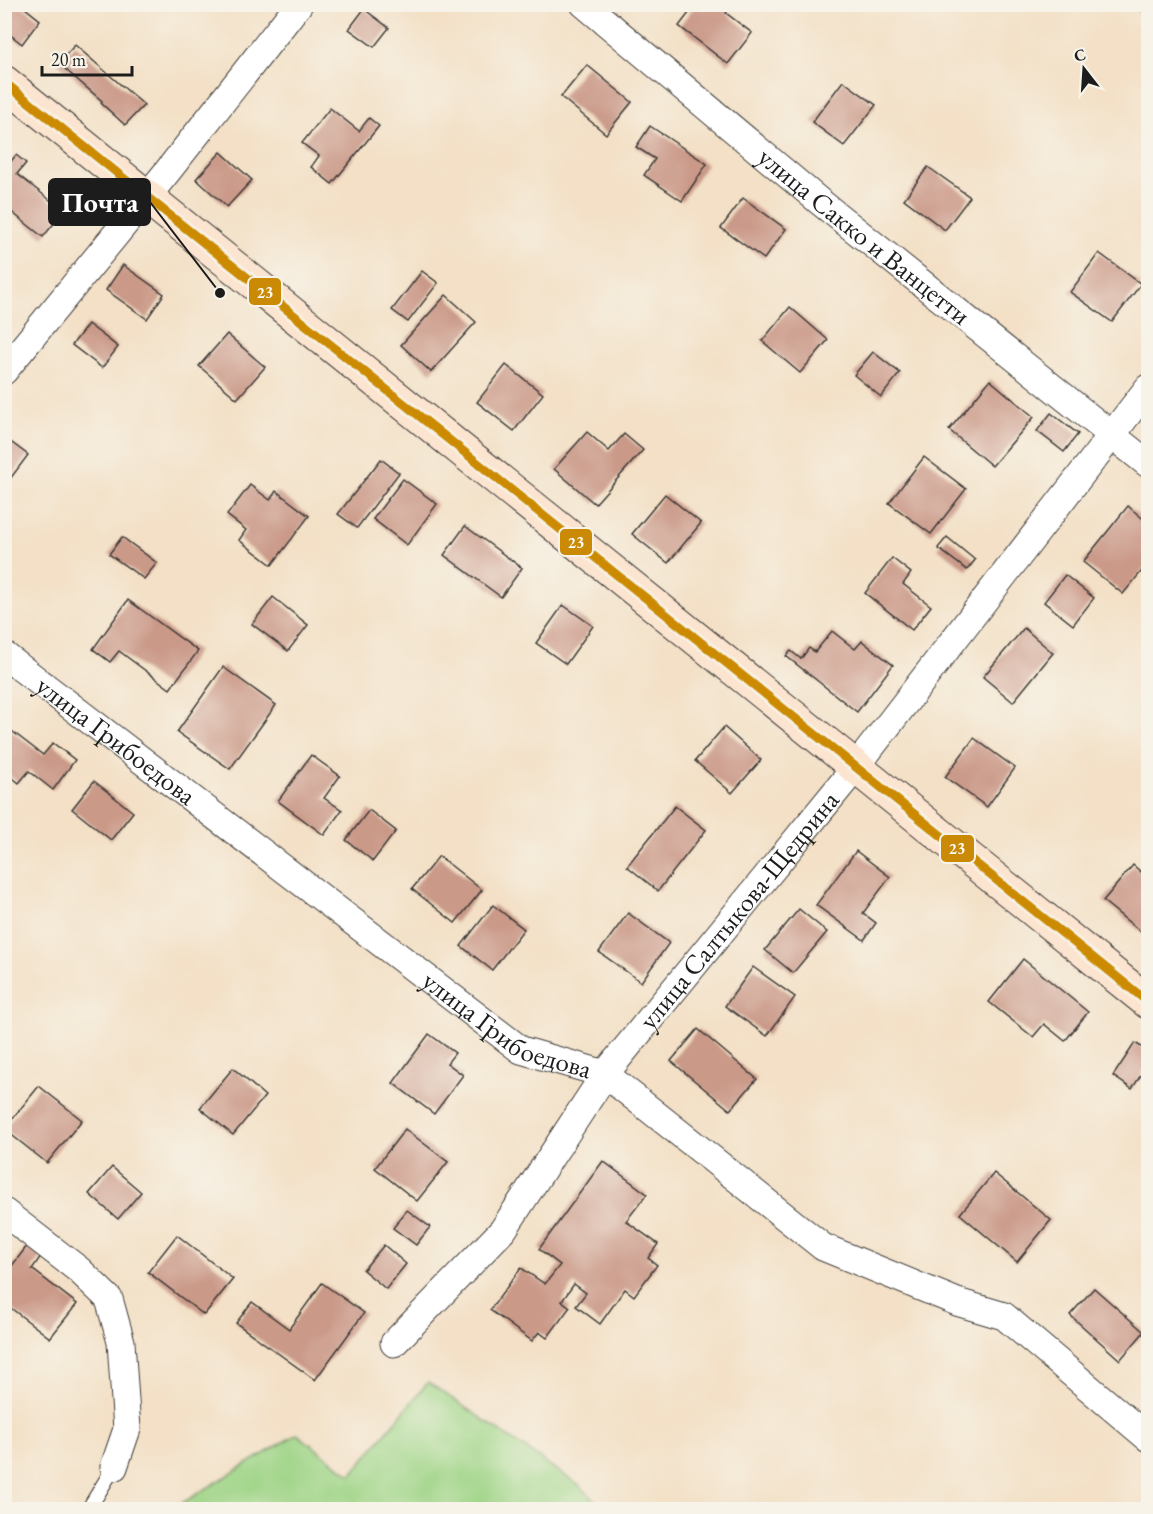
<svg xmlns="http://www.w3.org/2000/svg" width="1153" height="1514" font-family="'EB Garamond',serif">
	<style>
		.green { fill: #9ed486; stroke: #5d7851; stroke-width: 1.5 }
		.building { fill: #ca9988 }
		.lines { fill: none; stroke-linecap: round; stroke-linejoin: round }
		.lane-casing { stroke: #3c3936; stroke-width: 16 }
		.street-casing { stroke: #3c3936; stroke-width: 29 }
		.secondary-casing { stroke: #3c3936; stroke-width: 35 }
		.lane { stroke: #fff; stroke-width: 14 }
		.street { stroke: #fff; stroke-width: 27 }
		.secondary { stroke: #fce5d0; stroke-width: 33 }
		.bus-1-casing { stroke: #f7f3e8; stroke-width: 14 }
		.bus-1 { stroke: #cb8a06; stroke-width: 9 }
		.labels { text-anchor: middle; stroke-width: 4.5; stroke-linejoin: round; paint-order: stroke }
		.street-label { font-size: 27px; fill: #1c1c1c; stroke: #f7f3e8 }
		.leader { fill: none; stroke: #1c1c1c; stroke-width: 2 }
		.callout-dot { fill: #1c1c1c; stroke: #f7f3e8; stroke-width: 2 }
		.callout { fill: #1c1c1c; stroke: #1c1c1c; stroke-width: 2 }
		.callout-label { font-size: 28px; text-anchor: middle; font-weight: bold; fill: #fff }
		.line-badge { stroke: #f7f3e8; stroke-width: 2 }
		.badge-label { font-size: 16px; text-anchor: middle; font-weight: bold; fill: #fff }
	</style>
	<rect width="100%" height="100%" fill="#f7f3e8"/>
	<filter id="ink" filterUnits="userSpaceOnUse"><feTurbulence type="fractalNoise" baseFrequency=".0167" numOctaves="2"/><feDisplacementMap in="SourceGraphic" scale="12" xChannelSelector="R" yChannelSelector="G"/><feConvolveMatrix kernelMatrix="1 2 1 2 8 2 1 2 1" color-interpolation-filters="sRGB"/></filter>
	<filter id="wash" filterUnits="userSpaceOnUse"><feTurbulence type="fractalNoise" baseFrequency=".008" numOctaves="4" result="noise"/><feDisplacementMap in="SourceGraphic" scale="24" xChannelSelector="R" yChannelSelector="G"/><feGaussianBlur stdDeviation="1.35" result="paint"/><feColorMatrix in="noise" values="0 0 0 0 0 0 0 0 0 0 0 0 0 0 0 0 0 1.4 0 .05"/><feComposite in="paint" operator="in"/></filter>
	<g filter="url(#wash)">
		<rect width="100%" height="100%" fill="#f3e0c6"/>
		<!-- green -->
		<polygon class="green" points="428,1382 580,1486 604,1509 172,1509 297,1434 351,1475"/>
		<g id="blocks">
			<!-- building -->
			<g class="building">
				<polygon points="4,4 20,4 40,20 22,44 4,30"/>
				<polygon points="696,4 733,4 726,13 752,33 728,64 679,26"/>
				<polygon points="1139,4 1148,4 1148,16 1137,7"/>
				<polygon points="364,9 389,28 374,47 349,29"/>
				<polygon points="75,45 144,105 125,125 101,103 102,101 58,63"/>
				<polygon points="587,65 632,102 606,134 561,97"/>
				<polygon points="843,81 876,105 844,146 812,122"/>
				<polygon points="330,108 359,131 369,118 379,126 332,184 311,167 319,156 302,143"/>
				<polygon points="650,126 707,164 682,201 644,175 655,159 636,147"/>
				<polygon points="221,152 252,180 227,207 196,179"/>
				<polygon points="16,155 26,163 17,174 64,211 43,237 4,206 4,170"/>
				<polygon points="928,167 970,197 945,230 904,199"/>
				<polygon points="743,198 786,229 764,259 721,228"/>
				<polygon points="1099,253 1141,284 1112,322 1070,292"/>
				<polygon points="123,265 164,294 147,319 106,290"/>
				<polygon points="422,271 438,283 408,322 392,310"/>
				<polygon points="446,295 476,322 431,372 401,345"/>
				<polygon points="790,307 828,340 800,373 762,341"/>
				<polygon points="88,324 118,347 102,368 72,345"/>
				<polygon points="227,334 265,367 237,399 199,366"/>
				<polygon points="873,352 900,373 881,397 854,375"/>
				<polygon points="506,365 543,394 514,431 477,402"/>
				<polygon points="990,380 1034,417 992,466 949,430"/>
				<polygon points="1051,413 1078,434 1064,452 1037,431"/>
				<polygon points="587,432 609,451 624,434 643,450 595,504 554,469"/>
				<polygon points="4,437 28,455 4,487"/>
				<polygon points="924,457 966,489 931,534 889,503"/>
				<polygon points="381,459 399,473 357,528 338,514"/>
				<polygon points="403,479 437,504 407,545 373,519"/>
				<polygon points="250,485 270,500 276,491 309,516 272,565 239,540 246,530 227,515"/>
				<polygon points="665,494 701,523 668,563 632,534"/>
				<polygon points="1128,506 1148,523 1148,570 1145,567 1123,594 1083,562"/>
				<polygon points="465,526 522,568 501,597 444,555"/>
				<polygon points="122,537 157,563 144,579 109,554"/>
				<polygon points="947,537 975,560 967,570 938,548"/>
				<polygon points="892,558 911,573 903,584 931,606 912,630 865,593"/>
				<polygon points="1065,575 1094,598 1073,625 1044,602"/>
				<polygon points="273,597 308,625 288,651 252,624"/>
				<polygon points="128,600 198,651 170,689 119,651 110,662 93,649"/>
				<polygon points="563,605 593,626 566,664 536,643"/>
				<polygon points="1024,628 1053,653 1013,702 983,677"/>
				<polygon points="832,631 855,649 862,641 893,665 857,712 786,656 791,651 801,659 809,648 815,652"/>
				<polygon points="223,667 276,705 230,769 177,732"/>
				<polygon points="4,725 43,755 53,743 75,760 53,790 29,771 19,783 4,771"/>
				<polygon points="724,727 761,760 732,793 695,761"/>
				<polygon points="974,738 1015,768 987,807 945,777"/>
				<polygon points="311,755 340,776 324,798 342,810 324,835 278,801"/>
				<polygon points="94,781 133,812 111,840 72,809"/>
				<polygon points="675,806 706,830 658,891 627,866"/>
				<polygon points="369,810 396,831 373,861 346,840"/>
				<polygon points="856,851 890,877 863,913 876,923 864,940 816,905"/>
				<polygon points="439,856 482,890 455,923 412,889"/>
				<polygon points="1133,865 1148,878 1148,932 1146,936 1103,901"/>
				<polygon points="493,905 524,929 492,970 461,946"/>
				<polygon points="799,909 827,932 793,973 765,950"/>
				<polygon points="628,913 669,943 641,982 599,952"/>
				<polygon points="1023,959 1088,1012 1065,1041 1044,1024 1033,1037 989,1002"/>
				<polygon points="753,967 795,997 767,1036 725,1006"/>
				<polygon points="698,1029 757,1079 730,1110 671,1061"/>
				<polygon points="429,1034 455,1053 447,1063 463,1075 434,1114 393,1083"/>
				<polygon points="1135,1043 1148,1051 1148,1064 1132,1089 1113,1076"/>
				<polygon points="233,1068 265,1096 233,1135 200,1108"/>
				<polygon points="39,1086 82,1120 47,1163 4,1129"/>
				<polygon points="405,1129 448,1162 417,1201 375,1168"/>
				<polygon points="603,1161 647,1194 626,1221 658,1244 648,1258 657,1265 634,1296 625,1289 600,1324 576,1306 586,1293 574,1284 562,1301 570,1307 547,1338 539,1332 532,1341 490,1310 521,1268 545,1284 560,1265 539,1249"/>
				<polygon points="112,1167 141,1192 118,1219 89,1194"/>
				<polygon points="994,1173 1051,1220 1017,1262 960,1214"/>
				<polygon points="407,1210 430,1227 416,1245 393,1228"/>
				<polygon points="177,1235 233,1279 204,1315 148,1272"/>
				<polygon points="384,1245 406,1264 386,1289 363,1270"/>
				<polygon points="27,1246 41,1256 32,1269 77,1304 50,1338 4,1303 4,1276"/>
				<polygon points="322,1283 364,1313 315,1380 236,1323 252,1302 289,1329"/>
				<polygon points="1094,1288 1144,1332 1120,1360 1070,1315"/>
			</g>
		</g>
	</g>
	<g filter="url(#ink)">
		<use href="#blocks" fill-opacity="0" stroke="#3c3936" stroke-width="1.5"/>
		<g class="lines">
			<!-- lane casing -->
			<g class="lane-casing">
				<polyline id="lane" points="88,1510 114,1467"/>
			</g>
			<!-- street casing -->
			<g class="street-casing">
				<g id="street">
					<path id="s1" d="M584,4L819,201L1148,464"/>
					<polyline points="4,371 167,172 299,4"/>
					<path id="s2" d="M4,655L521,1050L605,1074L823,1247L957,1302L1004,1316L1148,1438"/>
					<polyline points="4,1212 79,1270 109,1299 121,1342 127,1429 114,1467"/>
					<path id="s3" d="M394,1343L503,1230L605,1074L855,768L1148,388"/>
				</g>
			</g>
			<!-- secondary casing -->
			<g class="secondary-casing">
				<polyline id="secondary" points="4,82 1148,1002"/>
			</g>
			<!-- lane -->
			<use href="#lane" class="lane"/>
			<!-- street -->
			<use href="#street" class="street"/>
			<!-- secondary -->
			<use href="#secondary" class="secondary"/>
			<!-- bus-1 casing -->
			<g class="bus-1-casing">
				<polyline id="bus-1" points="4,82 1148,1002"/>
			</g>
			<!-- bus-1 -->
			<use href="#bus-1" class="bus-1"/>
		</g>
	</g>
	<g class="labels">
		<!-- street labels -->
		<g class="street-label">
			<text dy="9" stroke="none"><textPath href="#s1" startOffset="364">улица Сакко и Ванцетти</textPath></text>
			<text dy="9" stroke="none"><textPath href="#s2" startOffset="141">улица Грибоедова</textPath></text>
			<text dy="9" stroke="none"><textPath href="#s3" startOffset="555">улица Салтыкова-Щедрина</textPath></text>
			<text dy="9" stroke="none"><textPath href="#s2" startOffset="627">улица Грибоедова</textPath></text>
		</g>
	</g>
	<!-- callouts -->
	<path class="leader" d="M220 293L150 202"/>
	<circle class="callout-dot" cx="220" cy="293" r="6"/>
	<rect class="callout" x="49" y="179" width="101" height="46" rx="6"/>
	<g class="callout-label">
		<text x="100" y="212">Почта</text>
	</g>
	<g class="line-badge">
		<rect x="248" y="277" width="34" height="29" rx="6" fill="#cb8a06"/>
		<rect x="559" y="528" width="34" height="28" rx="6" fill="#cb8a06"/>
		<rect x="940" y="834" width="35" height="29" rx="6" fill="#cb8a06"/>
	</g>
	<g class="badge-label">
		<text x="265" y="298">23</text>
		<text x="576" y="548">23</text>
		<text x="957" y="854">23</text>
	</g>
	<!-- margin -->
	<rect width="1153" height="1514" fill="none" stroke="#f7f3e8" stroke-width="24"/>
	<!-- north arrow -->
	<g transform="translate(1084 69) rotate(343)" stroke="#f7f3e8" stroke-width="4.5" paint-order="stroke">
	<path d="M0-4.5L10 22L0 15L-10 22Z" fill="#1c1c1c"/>
	<text y="-9" font-size="16" font-weight="bold" text-anchor="middle" fill="#1c1c1c">С</text>
	</g>
	<!-- scale -->
	<path d="M42 66v9h90v-9" fill="none" stroke="#1c1c1c" stroke-width="3"/>
	<text x="51" y="66" font-size="18" fill="#1c1c1c" stroke="#f7f3e8" stroke-width="4.5" paint-order="stroke">20 m</text>
</svg>
